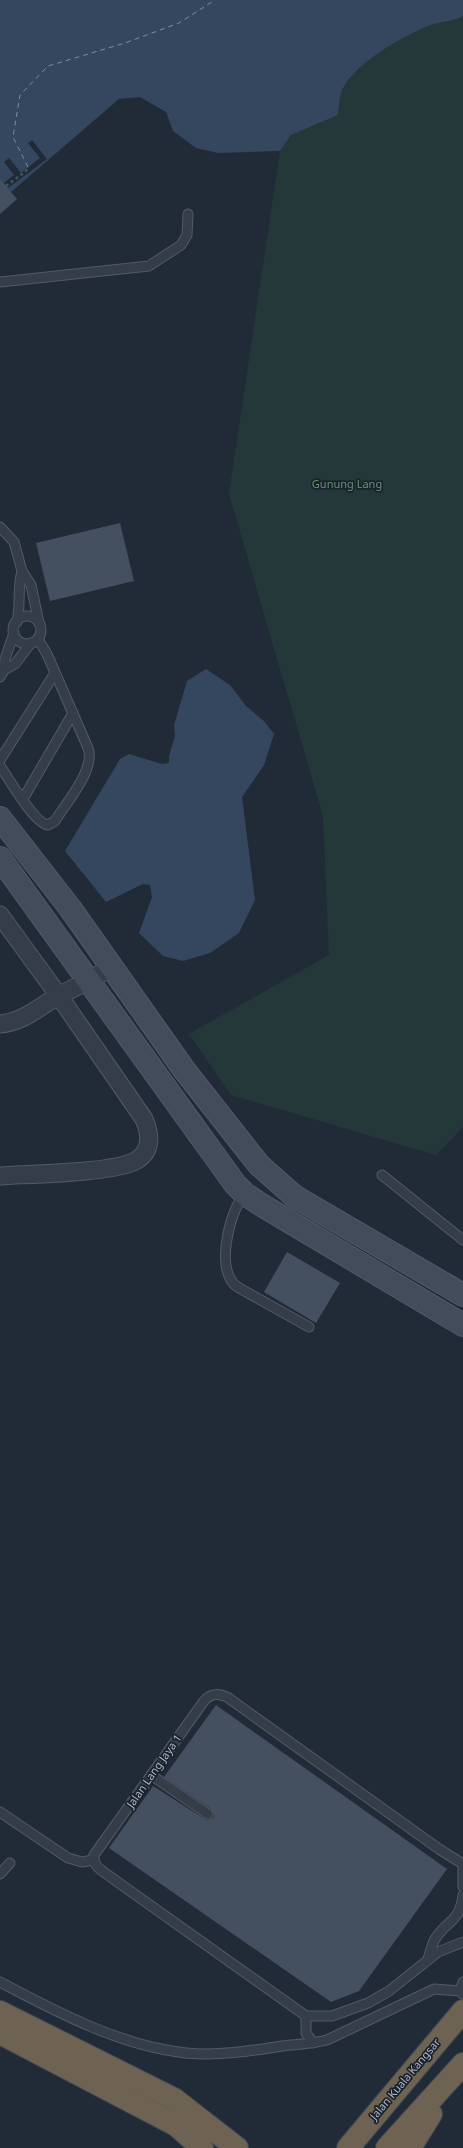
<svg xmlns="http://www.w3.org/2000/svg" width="463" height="2148" font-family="'Noto Sans',sans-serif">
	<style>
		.green { fill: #24383a }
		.water { fill: #35465f }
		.pier { fill: #212b38 }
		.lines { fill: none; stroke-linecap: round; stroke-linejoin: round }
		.ferry { stroke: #778eac; stroke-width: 1; stroke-dasharray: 5 4; stroke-linecap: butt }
		.building { fill: #445060 }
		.lane-casing { stroke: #525a66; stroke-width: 11 }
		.street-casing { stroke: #525a66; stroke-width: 19 }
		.secondary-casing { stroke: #525a66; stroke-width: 24 }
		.highway-casing { stroke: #3f4753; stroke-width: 24 }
		.path { stroke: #425558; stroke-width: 2.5; stroke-dasharray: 3 3; stroke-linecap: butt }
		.lane { stroke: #343d48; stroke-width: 9 }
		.street { stroke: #343d48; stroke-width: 17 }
		.secondary { stroke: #434c5b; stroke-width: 22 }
		.highway { stroke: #6e6352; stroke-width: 22 }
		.labels { text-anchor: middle; stroke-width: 3.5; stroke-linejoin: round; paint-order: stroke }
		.park-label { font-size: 11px; fill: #679571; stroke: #1a222d }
		.street-label { font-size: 11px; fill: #afb7c5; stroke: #1a222d }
	</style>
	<rect width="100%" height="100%" fill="#212b38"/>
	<!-- green -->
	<path class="green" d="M463,16V1127L436,1155L231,1095L189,1034L329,955L323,816L229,494L280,151L291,135L338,115C339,108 339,100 341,93C350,66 404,35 431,25C441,21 453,22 463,16Z"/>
	<!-- water -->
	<g class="water">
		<path d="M0,0H463V16C453,22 441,21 431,25C404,35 350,66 341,93C339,100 339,108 338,115L291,135L280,151L218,153L196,148L173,131L166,112L140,97L119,99L11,192L0,181Z"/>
		<polygon points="206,669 230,685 246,706 264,721 274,734 264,765 242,797 255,900 239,933 210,953 183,961 163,956 139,933 152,897 150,885 143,884 106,902 65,851 120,759 129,754 162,764 169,763 169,756 175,736 174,725 187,681"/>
	</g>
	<!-- pier -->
	<polygon class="pier" points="32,140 47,159 8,188 4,183 14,175 4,162 9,158 21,173 40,158 28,143"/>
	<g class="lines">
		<!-- ferry -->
		<polyline class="ferry" points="28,167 13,137 20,95 48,66 125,43 179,23 215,0"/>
	</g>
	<!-- building -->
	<g class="building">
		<polygon points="0,179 17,199 0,214"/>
		<polygon points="120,523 134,581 50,601 36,543"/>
		<polygon points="287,1252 340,1283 316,1323 264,1292"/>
		<polygon points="216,1705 447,1869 359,1991 331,2002 109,1848 153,1786 205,1819 208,1820 213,1818 214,1814 211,1809 164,1777"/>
	</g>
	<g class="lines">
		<!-- lane casing -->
		<g class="lane-casing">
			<g id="lane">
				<polyline points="0,282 149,266 181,245 187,235 188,214"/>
				<polyline points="0,527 14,542 22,571 31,585 39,623"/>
				<circle cx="27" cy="630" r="14"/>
				<path d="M17,622C21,605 17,588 22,571"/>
				<polyline points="4,670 5,659 14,633"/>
				<polyline points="0,677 4,670 15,664 31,643"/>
				<polyline points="0,760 55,673"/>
				<path d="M0,766C9,779 34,823 48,825L55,821C66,803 96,769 88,748L47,654L38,639"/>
				<polyline points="23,799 73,713"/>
				<polyline points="382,1175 463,1240"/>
				<path d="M245,1194C230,1211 219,1258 230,1278C232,1284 236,1286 241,1289L309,1327"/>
				<polyline points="151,1775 208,1814"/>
				<polyline points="0,1812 68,1858 82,1862 93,1860"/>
				<polyline points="463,1867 463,1887"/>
				<polyline points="0,1874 10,1863"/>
				<path d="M428,1959C430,1953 432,1944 435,1939C447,1920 460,1922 463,1895"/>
				<path d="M0,1982C57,2012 120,2046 186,2053C217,2056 251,2051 282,2046C297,2044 312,2044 327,2040L434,1989L460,1991L463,1994"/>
				<polyline points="460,1991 463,1982"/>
				<polyline points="306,2016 332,2016 368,2003 389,1991 438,1952 463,1942"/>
				<path d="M313,2043L306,2033V2016L105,1873C98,1868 93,1864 94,1855L204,1701C211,1693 218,1693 227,1697L439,1849L463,1864"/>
			</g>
		</g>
		<!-- street casing -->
		<g class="street-casing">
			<g id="street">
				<path d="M0,915L59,996L144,1119C150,1133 153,1150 137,1160C117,1173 29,1174 0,1176"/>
				<path d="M0,1024C24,1022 40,1006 60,995C78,986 95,978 111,967"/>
			</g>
		</g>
		<!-- secondary casing -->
		<g class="secondary-casing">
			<g id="secondary">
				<polyline points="0,818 70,908 185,1071 259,1165 294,1196 463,1295"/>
				<polyline points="0,858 235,1184 245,1194 260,1204 463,1325"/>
			</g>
		</g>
		<!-- highway casing -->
		<g class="highway-casing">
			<g id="highway">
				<polyline points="0,2012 174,2099 237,2148"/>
				<polyline points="0,2033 176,2125 202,2148"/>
				<polyline points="348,2148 463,2011"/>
				<polyline points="387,2148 463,2064"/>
				<polyline points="410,2148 431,2114"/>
			</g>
		</g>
		<!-- path -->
		<polyline class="path" points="6,186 26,171 28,167"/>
		<!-- lane -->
		<use href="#lane" class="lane"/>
		<!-- street -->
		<use href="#street" class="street"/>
		<!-- secondary -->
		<use href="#secondary" class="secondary"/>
		<!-- highway -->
		<use href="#highway" class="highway"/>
	</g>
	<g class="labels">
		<!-- park labels -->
		<g class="park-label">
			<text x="347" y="488">Gunung Lang</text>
		</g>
		<!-- street labels -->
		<g class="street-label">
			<text transform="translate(154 1771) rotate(-55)" y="4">Jalan Lang Jaya 1</text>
			<text transform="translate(405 2079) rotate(-50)" y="4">Jalan Kuala Kangsar</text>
		</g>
	</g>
</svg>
